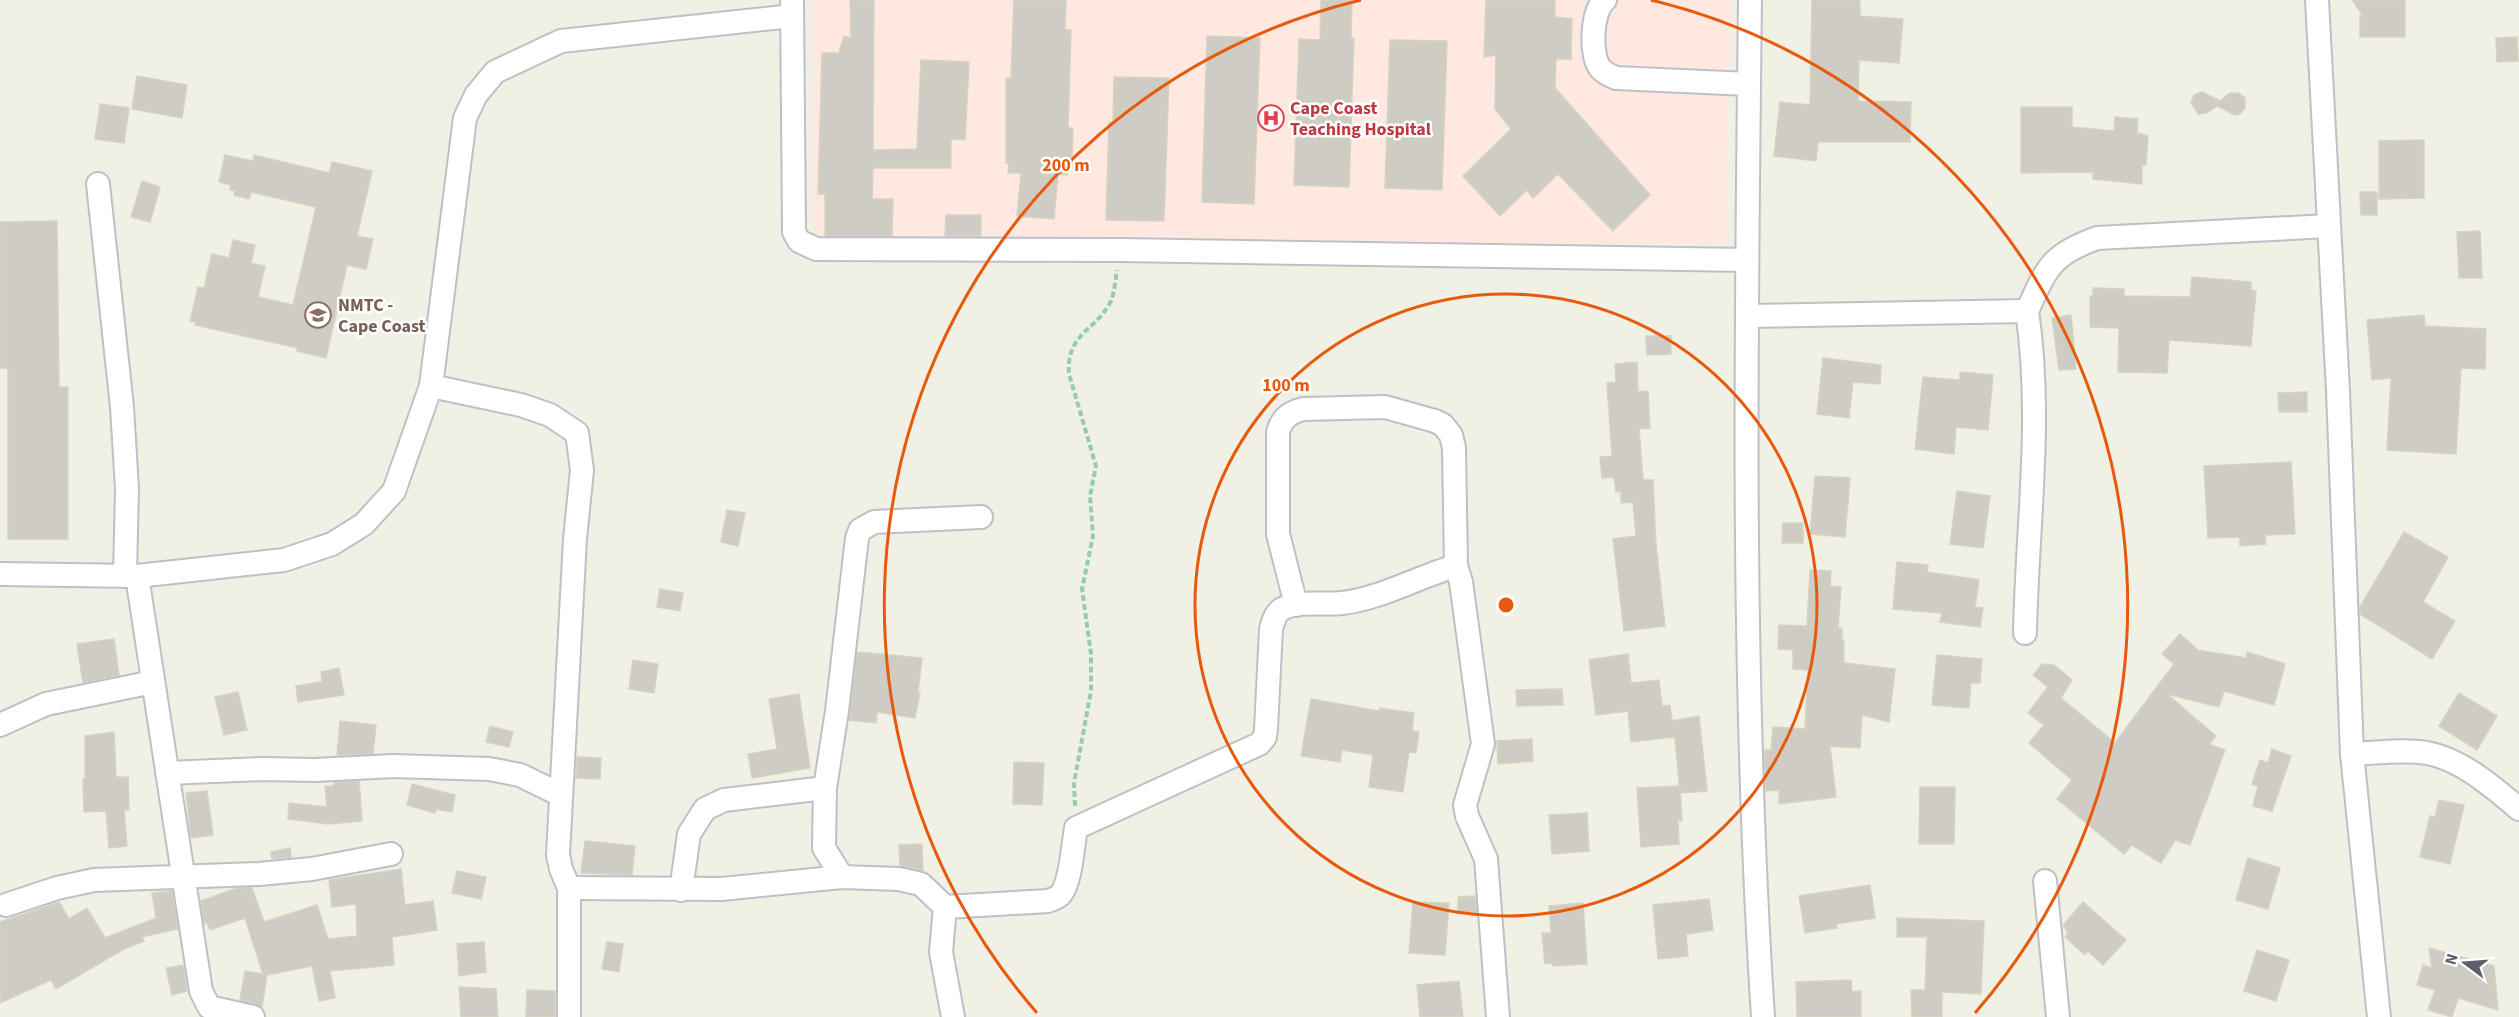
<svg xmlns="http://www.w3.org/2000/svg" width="2519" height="1017" font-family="'Source Sans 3',sans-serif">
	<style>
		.medical { fill: #fee8e0 }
		.building { fill: #ceccc3; stroke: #d6d3c2; stroke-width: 1.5 }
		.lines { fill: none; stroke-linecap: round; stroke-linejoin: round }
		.minor-casing { stroke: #bec0c7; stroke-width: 26 }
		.path { stroke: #96ccaf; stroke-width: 4; stroke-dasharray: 6 3; stroke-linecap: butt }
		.minor { stroke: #fff; stroke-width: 22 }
		.ring { fill: none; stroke: #e8590c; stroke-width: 3 }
		.labels { text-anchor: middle; stroke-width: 5; stroke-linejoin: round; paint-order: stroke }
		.health-label { font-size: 18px; font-weight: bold; fill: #be3a42; stroke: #fff; text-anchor: start }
		.education-label { font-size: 18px; font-weight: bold; fill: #785e54; stroke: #fff; text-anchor: start }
		.centre { fill: #e8590c; stroke: #fff; stroke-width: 3 }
		.ring-label { font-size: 18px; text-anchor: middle; font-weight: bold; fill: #e8590c; stroke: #fff; stroke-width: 5; stroke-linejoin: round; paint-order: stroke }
	</style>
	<rect width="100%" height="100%" fill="#f0f0e4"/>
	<!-- medical -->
	<polygon class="medical" points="814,0 1730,0 1726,245 814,235"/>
	<!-- building -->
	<g class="building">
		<polygon points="850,0 874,0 873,150 917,149 921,60 969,62 965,140 951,139 951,168 873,168 872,199 893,199 892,236 825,236 825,194 818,194 822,53 839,53 844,36 851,38"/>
		<polygon points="1014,0 1066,0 1065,29 1071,30 1068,128 1073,128 1072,162 1067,162 1067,175 1058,174 1054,219 1017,216 1021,173 1008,173 1009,163 1006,163 1006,78 1011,78"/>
		<polygon points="1321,0 1352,0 1351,38 1354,38 1349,187 1294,185 1299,39 1320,40"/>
		<polygon points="1486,0 1555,0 1555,17 1572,19 1571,59 1556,59 1555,88 1650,195 1613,231 1558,174 1533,198 1527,190 1500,216 1463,176 1511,129 1495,109 1496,55 1484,57"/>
		<polygon points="1812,0 1860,0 1860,16 1903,19 1899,63 1859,60 1858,101 1911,102 1910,142 1818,142 1816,161 1774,156 1780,102 1810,105"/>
		<polygon points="2352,0 2405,0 2405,37 2360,37 2360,15 2363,15"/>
		<polygon points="1207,36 1260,38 1254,204 1202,202"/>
		<polygon points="2517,37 2518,61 2497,62 2496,38"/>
		<polygon points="1390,40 1447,41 1442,190 1385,188"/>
		<polygon points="137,76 187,85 182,118 132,109"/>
		<polygon points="1114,77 1169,78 1164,221 1106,220 1109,122 1113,123"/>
		<polygon points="2202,92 2220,101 2230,93 2238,93 2245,98 2245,107 2240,114 2235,115 2217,106 2207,113 2198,114 2191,103 2194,95"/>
		<polygon points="100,104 129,108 124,143 95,139"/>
		<polygon points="2021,107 2072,107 2072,127 2114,131 2115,117 2138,119 2137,133 2148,136 2146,165 2142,165 2142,184 2093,179 2093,172 2021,173"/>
		<polygon points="2424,140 2424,198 2379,199 2379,141"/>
		<polygon points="225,155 253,161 254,155 329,173 332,162 372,171 357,236 373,239 366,269 347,265 326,358 297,351 298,348 195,325 196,322 190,321 198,287 204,288 212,254 229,258 233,240 255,245 251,263 265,266 258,297 293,305 316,207 251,192 249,199 234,195 235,191 230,190 231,185 219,182"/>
		<polygon points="142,181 160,187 150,222 131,217"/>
		<polygon points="2360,192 2377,192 2377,215 2361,215"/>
		<polygon points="946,215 981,215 981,236 945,236"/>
		<polygon points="57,221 59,387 68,387 68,539 8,539 8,368 0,368 0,222"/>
		<polygon points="2480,231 2482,278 2459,278 2457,232"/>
		<polygon points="2192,277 2251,282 2251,290 2256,291 2251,346 2169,340 2167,373 2118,372 2119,328 2090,327 2090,296 2093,296 2093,288 2124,289 2124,296 2190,297"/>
		<polygon points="2071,315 2076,369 2059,370 2052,318"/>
		<polygon points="2424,315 2425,326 2486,329 2485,369 2461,368 2456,454 2387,450 2391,378 2372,380 2367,320"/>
		<polygon points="1646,336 1671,336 1671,354 1647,355"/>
		<polygon points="1823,358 1881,365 1880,384 1853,382 1849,418 1817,414"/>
		<polygon points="1637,362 1638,392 1648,391 1650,428 1639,429 1643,480 1653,480 1656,545 1665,626 1624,631 1613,539 1636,536 1633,502 1621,503 1621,492 1616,492 1614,477 1602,478 1600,457 1612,456 1607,383 1616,382 1615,364"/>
		<polygon points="1960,372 1993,375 1988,430 1956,427 1954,454 1915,449 1923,377 1960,380"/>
		<polygon points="2307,392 2307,412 2279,412 2278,393"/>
		<polygon points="2291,462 2295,534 2265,535 2266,544 2240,546 2240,537 2208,538 2204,466"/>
		<polygon points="1815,476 1850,478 1845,537 1810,534"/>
		<polygon points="1957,491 1990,496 1983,548 1950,544"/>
		<polygon points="727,510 745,513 738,546 721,542"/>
		<polygon points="1783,523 1803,523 1803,543 1782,543"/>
		<polygon points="2404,532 2448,557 2423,602 2455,621 2432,659 2360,614 2360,607"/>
		<polygon points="1897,562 1928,565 1927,572 1979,580 1975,607 1983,608 1980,627 1940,622 1942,613 1893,609"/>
		<polygon points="1810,570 1831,571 1830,586 1841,587 1838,628 1842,628 1842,640 1844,640 1844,663 1895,669 1889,722 1862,715 1860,748 1830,746 1836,797 1779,804 1779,790 1766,791 1764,750 1771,750 1773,727 1805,729 1808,670 1793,669 1793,650 1778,649 1779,625 1807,626"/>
		<polygon points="660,589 683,593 680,611 657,607"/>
		<polygon points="2180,634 2198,650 2246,658 2247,652 2285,664 2274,705 2224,691 2219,707 2167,694 2216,736 2209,744 2225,750 2190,845 2175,840 2161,863 2132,845 2124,854 2057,799 2072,780 2029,743 2044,725 2028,713 2048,687 2033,675 2042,664 2054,665 2072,680 2061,698 2115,743 2174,664 2162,654"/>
		<polygon points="114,639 119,675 83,683 77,644"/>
		<polygon points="857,652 922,658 918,692 920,693 915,718 877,712 876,723 849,720"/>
		<polygon points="1628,654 1631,683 1659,680 1662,706 1670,705 1672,721 1699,716 1707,791 1680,793 1675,737 1631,742 1628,711 1596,715 1589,660"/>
		<polygon points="1937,655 1982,659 1980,683 1971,683 1969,708 1932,705"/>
		<polygon points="633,660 658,664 654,693 629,689"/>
		<polygon points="339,668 344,695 298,702 296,686 322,682 321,672"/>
		<polygon points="1562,689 1563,705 1517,706 1516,690"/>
		<polygon points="238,692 247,730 224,735 215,697"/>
		<polygon points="2459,693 2497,716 2477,750 2439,726"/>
		<polygon points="799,694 810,768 752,778 748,754 777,749 769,699"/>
		<polygon points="1311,699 1379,711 1380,708 1414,713 1412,731 1419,732 1416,753 1409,752 1403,792 1369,787 1373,755 1342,750 1340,762 1301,756"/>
		<polygon points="340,721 376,725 373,754 337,755"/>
		<polygon points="490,726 513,732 509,747 486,742"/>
		<polygon points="114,732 116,777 128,777 129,810 124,810 127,846 109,848 106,811 84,812 83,779 85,778 85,736"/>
		<polygon points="1532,739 1533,761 1498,764 1497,741"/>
		<polygon points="2272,749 2291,756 2272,811 2253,806 2258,786 2252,784 2260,760 2268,763"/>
		<polygon points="577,757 601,758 600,779 576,778"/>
		<polygon points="1014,762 1044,763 1042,805 1013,804"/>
		<polygon points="359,781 362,821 328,824 288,819 289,803 327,807 325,786 333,786 334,783"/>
		<polygon points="412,784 455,795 452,812 436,809 435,813 407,805"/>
		<polygon points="1680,786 1682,821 1678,820 1679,844 1641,847 1637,788"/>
		<polygon points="1920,787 1955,787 1954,844 1919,844"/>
		<polygon points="207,791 213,835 191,838 186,793"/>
		<polygon points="2439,800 2464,805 2450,864 2420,857 2430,816 2435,817"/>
		<polygon points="1587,813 1589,851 1552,854 1549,815"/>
		<polygon points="585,841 635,846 632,875 581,873"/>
		<polygon points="922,844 923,871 900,866 899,845"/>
		<polygon points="290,848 291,857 272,859 271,852"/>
		<polygon points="2248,858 2280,868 2268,909 2236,900"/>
		<polygon points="401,869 405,905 433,901 437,930 392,937 394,965 330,971 335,998 319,1001 312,966 267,975 262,1007 240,1000 245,971 263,974 245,918 210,930 207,923 204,924 201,901 237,888 252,888 264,922 317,905 328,939 357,936 356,904 332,907 329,880"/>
		<polygon points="457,871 486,877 481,899 452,893"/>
		<polygon points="1870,885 1875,918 1836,924 1837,928 1805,933 1799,896"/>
		<polygon points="172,891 178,929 142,937 144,941 122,950 56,989 51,980 0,1003 0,922 59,902 69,919 87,908 105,938 156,918 152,893"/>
		<polygon points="1475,896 1477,913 1458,913 1458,897"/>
		<polygon points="1709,899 1713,930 1686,934 1688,956 1658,959 1653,905"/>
		<polygon points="1413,902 1449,903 1445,955 1409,953"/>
		<polygon points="2083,902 2126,940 2103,965 2088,951 2085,955 2065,937 2068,933 2063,925"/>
		<polygon points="1583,903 1587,964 1553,966 1553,963 1545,964 1542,933 1551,933 1549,906"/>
		<polygon points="1897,918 1984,921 1981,994 1942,992 1942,1017 1912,1017 1911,990 1925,990 1927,937 1897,937"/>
		<polygon points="484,942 486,972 459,976 457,944"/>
		<polygon points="607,942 623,944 619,972 602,969"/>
		<polygon points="2429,948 2494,966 2498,1010 2458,998 2452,1017 2428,1010 2435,990 2417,985 2423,965 2432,968"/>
		<polygon points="2257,950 2289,960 2276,1001 2244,991"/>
		<polygon points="183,965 187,991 172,995 166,968"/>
		<polygon points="1851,980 1852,992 1861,991 1861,1017 1797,1017 1796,982"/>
		<polygon points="1459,981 1463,1017 1420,1017 1417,985"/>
		<polygon points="459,987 496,989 498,1017 461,1017"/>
		<polygon points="527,990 555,991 555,1017 526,1017"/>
	</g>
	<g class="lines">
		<!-- minor casing -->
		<g class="minor-casing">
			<g id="minor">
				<polyline points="792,0 794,232 799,241 816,249 1121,250 1747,260"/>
				<path d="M1605,0C1591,11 1590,55 1600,68C1604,73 1611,76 1616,78L1749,84"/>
				<path d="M1750,0C1746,339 1741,679 1763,1017"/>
				<polyline points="2317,0 2338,391 2352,754 2379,1017"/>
				<polyline points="98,184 122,407 127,489 125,576"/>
				<path d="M2027,311C2047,268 2050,255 2097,238L2329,226"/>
				<path d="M1747,316L2027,311C2043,418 2027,526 2025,633"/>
				<polyline points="431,386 521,405 550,415 577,433 582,470 575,539 558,855 561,869 569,888 569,1017"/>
				<polyline points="0,574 137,576 284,560 332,544 364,524 394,491 431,386 465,118 476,95 495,72 561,41 792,16"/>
				<polyline points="137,576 201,991 209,1007 253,1017"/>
				<path d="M1296,605L1278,534V432C1282,418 1289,413 1303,409L1385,407L1435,421L1443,425L1451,435L1454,448L1456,566"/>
				<polyline points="0,725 46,704 153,682"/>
				<path d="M2352,754C2376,753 2403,749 2427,753C2461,759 2493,787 2519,809"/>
				<polyline points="167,773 263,769 315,770 394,766 489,769 520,775 561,795"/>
				<polyline points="842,877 824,848 825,788 837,711 857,538 860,530 874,522 981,517"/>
				<polyline points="2045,881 2058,1017"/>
				<polyline points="569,888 722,889 842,877 899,879 921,884 945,907 941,952 953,1017"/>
				<polyline points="681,890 689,834 705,809 724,800 825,788"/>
				<polyline points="6,905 57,888 94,880 259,874 312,869 391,854"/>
				<path d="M945,907L1048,901C1053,899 1058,898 1061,894C1071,882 1073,844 1076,828L1259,744L1265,737L1266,729L1271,629C1273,622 1275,613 1282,609C1298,600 1324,605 1342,603C1383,598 1417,577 1456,566L1461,582L1483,744L1465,805L1467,816L1486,859L1498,1017"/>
			</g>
		</g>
		<!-- path -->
		<path class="path" d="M1075,806L1074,783L1091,691V654L1082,589L1093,536L1090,496L1096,466L1069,374C1066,334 1094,332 1110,303C1115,293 1115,281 1117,270"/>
		<!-- minor -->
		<use href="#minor" class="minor"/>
	</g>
	<!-- distance rings -->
	<g class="ring">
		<circle cx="1506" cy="605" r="311"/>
		<path d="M1037 1013A622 622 0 0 1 1361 0M1651 0A622 622 0 0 1 1975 1013"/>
	</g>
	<!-- icons -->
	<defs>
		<g id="hospital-ring" transform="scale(1.35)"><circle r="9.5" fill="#fff" stroke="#e0444e" stroke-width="1.5"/><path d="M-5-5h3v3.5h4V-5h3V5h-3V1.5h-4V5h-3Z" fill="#e0444e"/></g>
		<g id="school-ring" transform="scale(1.35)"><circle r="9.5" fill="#fff" stroke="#8d6e63" stroke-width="1.5"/><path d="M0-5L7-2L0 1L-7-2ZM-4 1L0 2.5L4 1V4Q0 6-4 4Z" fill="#8d6e63"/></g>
	</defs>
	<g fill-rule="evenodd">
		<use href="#hospital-ring" x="1271" y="118"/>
		<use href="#school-ring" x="318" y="315"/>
	</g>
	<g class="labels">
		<!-- health labels -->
		<g class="health-label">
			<text x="1290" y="114">Cape Coast<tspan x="1290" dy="21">Teaching Hospital</tspan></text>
		</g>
		<!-- education labels -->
		<g class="education-label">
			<text x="338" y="311">NMTC -<tspan x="338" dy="21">Cape Coast</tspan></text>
		</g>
	</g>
	<circle cx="1506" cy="605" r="9" class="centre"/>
	<g class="ring-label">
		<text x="1066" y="171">200 m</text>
		<text x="1286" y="391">100 m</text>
	</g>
	<!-- north arrow -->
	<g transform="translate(2465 963) rotate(286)" stroke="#ffffff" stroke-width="4.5" paint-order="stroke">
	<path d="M0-4.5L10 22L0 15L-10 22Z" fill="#5c5f67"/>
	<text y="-9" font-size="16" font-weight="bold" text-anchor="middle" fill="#5c5f67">N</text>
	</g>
</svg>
